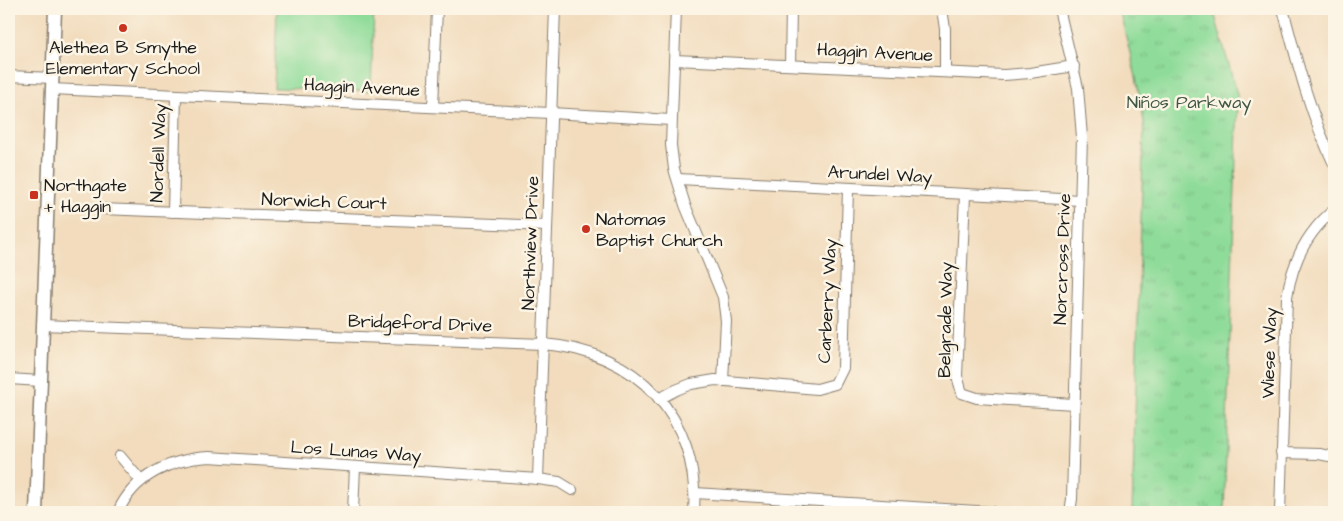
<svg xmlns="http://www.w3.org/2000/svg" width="1343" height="521" font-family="'Architects Daughter',sans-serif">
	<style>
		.grass { fill: url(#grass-tufts); stroke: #567c5b }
		.garden { fill: #8fdc9a; stroke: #567c5b }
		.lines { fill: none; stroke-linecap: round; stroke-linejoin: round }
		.minor-casing { stroke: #877c6c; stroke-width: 12 }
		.major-casing { stroke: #877c6c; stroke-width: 15 }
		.minor { stroke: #fff; stroke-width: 10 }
		.major { stroke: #fff; stroke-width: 12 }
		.poi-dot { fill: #c8321e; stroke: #fcf5e5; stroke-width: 2 }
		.labels { text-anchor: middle; stroke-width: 5; stroke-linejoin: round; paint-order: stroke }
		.poi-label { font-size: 18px; fill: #1c1c1c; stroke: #fcf5e5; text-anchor: start }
		.street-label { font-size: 18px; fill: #1c1c1c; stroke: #fcf5e5 }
		.park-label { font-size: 18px; fill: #3e5642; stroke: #fcf5e5 }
	</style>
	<defs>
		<pattern id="grass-tufts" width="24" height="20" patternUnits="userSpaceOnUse" patternTransform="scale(1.25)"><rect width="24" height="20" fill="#8fdc9a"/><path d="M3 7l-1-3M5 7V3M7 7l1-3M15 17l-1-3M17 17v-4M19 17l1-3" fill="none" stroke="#7bbc84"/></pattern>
	</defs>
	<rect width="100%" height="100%" fill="#fcf5e5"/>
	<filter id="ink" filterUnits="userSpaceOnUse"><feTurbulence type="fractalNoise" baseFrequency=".02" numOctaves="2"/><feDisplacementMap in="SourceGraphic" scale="10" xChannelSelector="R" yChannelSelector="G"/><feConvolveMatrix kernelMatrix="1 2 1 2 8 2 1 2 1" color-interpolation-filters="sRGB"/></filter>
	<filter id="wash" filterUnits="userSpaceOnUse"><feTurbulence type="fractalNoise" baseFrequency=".0096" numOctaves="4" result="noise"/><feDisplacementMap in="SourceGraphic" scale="20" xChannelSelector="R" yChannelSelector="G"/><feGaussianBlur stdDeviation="1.12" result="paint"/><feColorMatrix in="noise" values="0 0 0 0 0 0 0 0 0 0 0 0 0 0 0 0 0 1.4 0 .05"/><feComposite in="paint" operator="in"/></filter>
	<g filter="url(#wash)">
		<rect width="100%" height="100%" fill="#f2dcbd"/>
		<!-- grass -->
		<polygon class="grass" points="1119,9 1213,9 1238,98 1224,512 1132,512 1144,122 1136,77"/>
		<!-- garden -->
		<polygon class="garden" points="277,9 374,9 371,91 274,88"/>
	</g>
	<g filter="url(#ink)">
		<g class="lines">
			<!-- minor casing -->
			<g class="minor-casing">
				<g id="minor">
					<polyline points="676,9 671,145 674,169 685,205 723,297 726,321 723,381"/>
					<polyline points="942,9 945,29 945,72"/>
					<polyline points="1059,9 1078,88 1082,137 1072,499 1070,512"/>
					<path d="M1283,9C1297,62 1310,114 1334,164"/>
					<polyline points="674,60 1004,75 1030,73 1074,66"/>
					<polyline points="790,65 791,9"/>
					<polyline points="9,76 52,78"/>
					<polyline points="52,89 551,113 671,120"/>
					<polyline points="433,107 437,9"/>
					<polyline points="678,179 1080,200"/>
					<polyline points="965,195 957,376 962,393 977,398 1074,404"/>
					<polyline points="101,209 547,226"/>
					<polyline points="173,212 176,95"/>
					<path d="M42,325L543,344C636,351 700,416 694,512"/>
					<polyline points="9,379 41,381"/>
					<polyline points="659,399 676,390 691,384 715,380 817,389 835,384 843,368 848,189"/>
					<polyline points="1281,453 1319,454 1334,457"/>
					<polyline points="120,456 141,481"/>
					<polyline points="538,479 555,9"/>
					<polyline points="695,493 992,512"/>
					<path d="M118,512C134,476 170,459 209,457L538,479L559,482L572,490"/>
					<polyline points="353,512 355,467"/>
					<path d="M1280,512L1287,297C1292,263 1307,232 1334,210"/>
				</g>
			</g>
			<!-- major casing -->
			<g class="major-casing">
				<polyline id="major" points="36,512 55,9"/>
			</g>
			<!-- minor -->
			<use href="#minor" class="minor"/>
			<!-- major -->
			<use href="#major" class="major"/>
		</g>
	</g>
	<!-- markers -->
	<g class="poi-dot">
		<circle cx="123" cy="28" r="5"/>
		<rect x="29" y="190" width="10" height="10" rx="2.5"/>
		<circle cx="586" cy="229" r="5"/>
	</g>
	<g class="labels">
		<!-- poi labels -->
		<g class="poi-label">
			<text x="123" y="53" text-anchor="middle">Alethea B Smythe<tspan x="123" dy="21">Elementary School</tspan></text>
			<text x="44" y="191">Northgate<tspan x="44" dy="21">+ Haggin</tspan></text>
			<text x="596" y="225">Natomas<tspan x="596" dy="21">Baptist Church</tspan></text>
		</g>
		<!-- street labels -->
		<g class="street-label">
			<text transform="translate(875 52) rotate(3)" y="6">Haggin Avenue</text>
			<text transform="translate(362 87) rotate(3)" y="6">Haggin Avenue</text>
			<text transform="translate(158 153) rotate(-88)" y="6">Nordell Way</text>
			<text transform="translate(880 174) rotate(3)" y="6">Arundel Way</text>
			<text transform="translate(324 201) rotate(2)" y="6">Norwich Court</text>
			<text transform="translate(530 243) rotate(-88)" y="6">Northview Drive</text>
			<text transform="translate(1062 259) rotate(-88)" y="6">Norcross Drive</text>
			<text transform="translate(827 301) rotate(-87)" y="6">Carberry Way</text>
			<text transform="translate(945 320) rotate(-89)" y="6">Belgrade Way</text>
			<text transform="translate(420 323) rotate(2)" y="6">Bridgeford Drive</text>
			<text transform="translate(1269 353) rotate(-88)" y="6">Wiese Way</text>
			<text transform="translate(356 451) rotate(4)" y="6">Los Lunas Way</text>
		</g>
		<!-- park labels -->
		<g class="park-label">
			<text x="1189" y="108">Niños Parkway</text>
		</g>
	</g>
	<!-- margin -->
	<rect width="1343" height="521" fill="none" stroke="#fcf5e5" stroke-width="30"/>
</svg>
